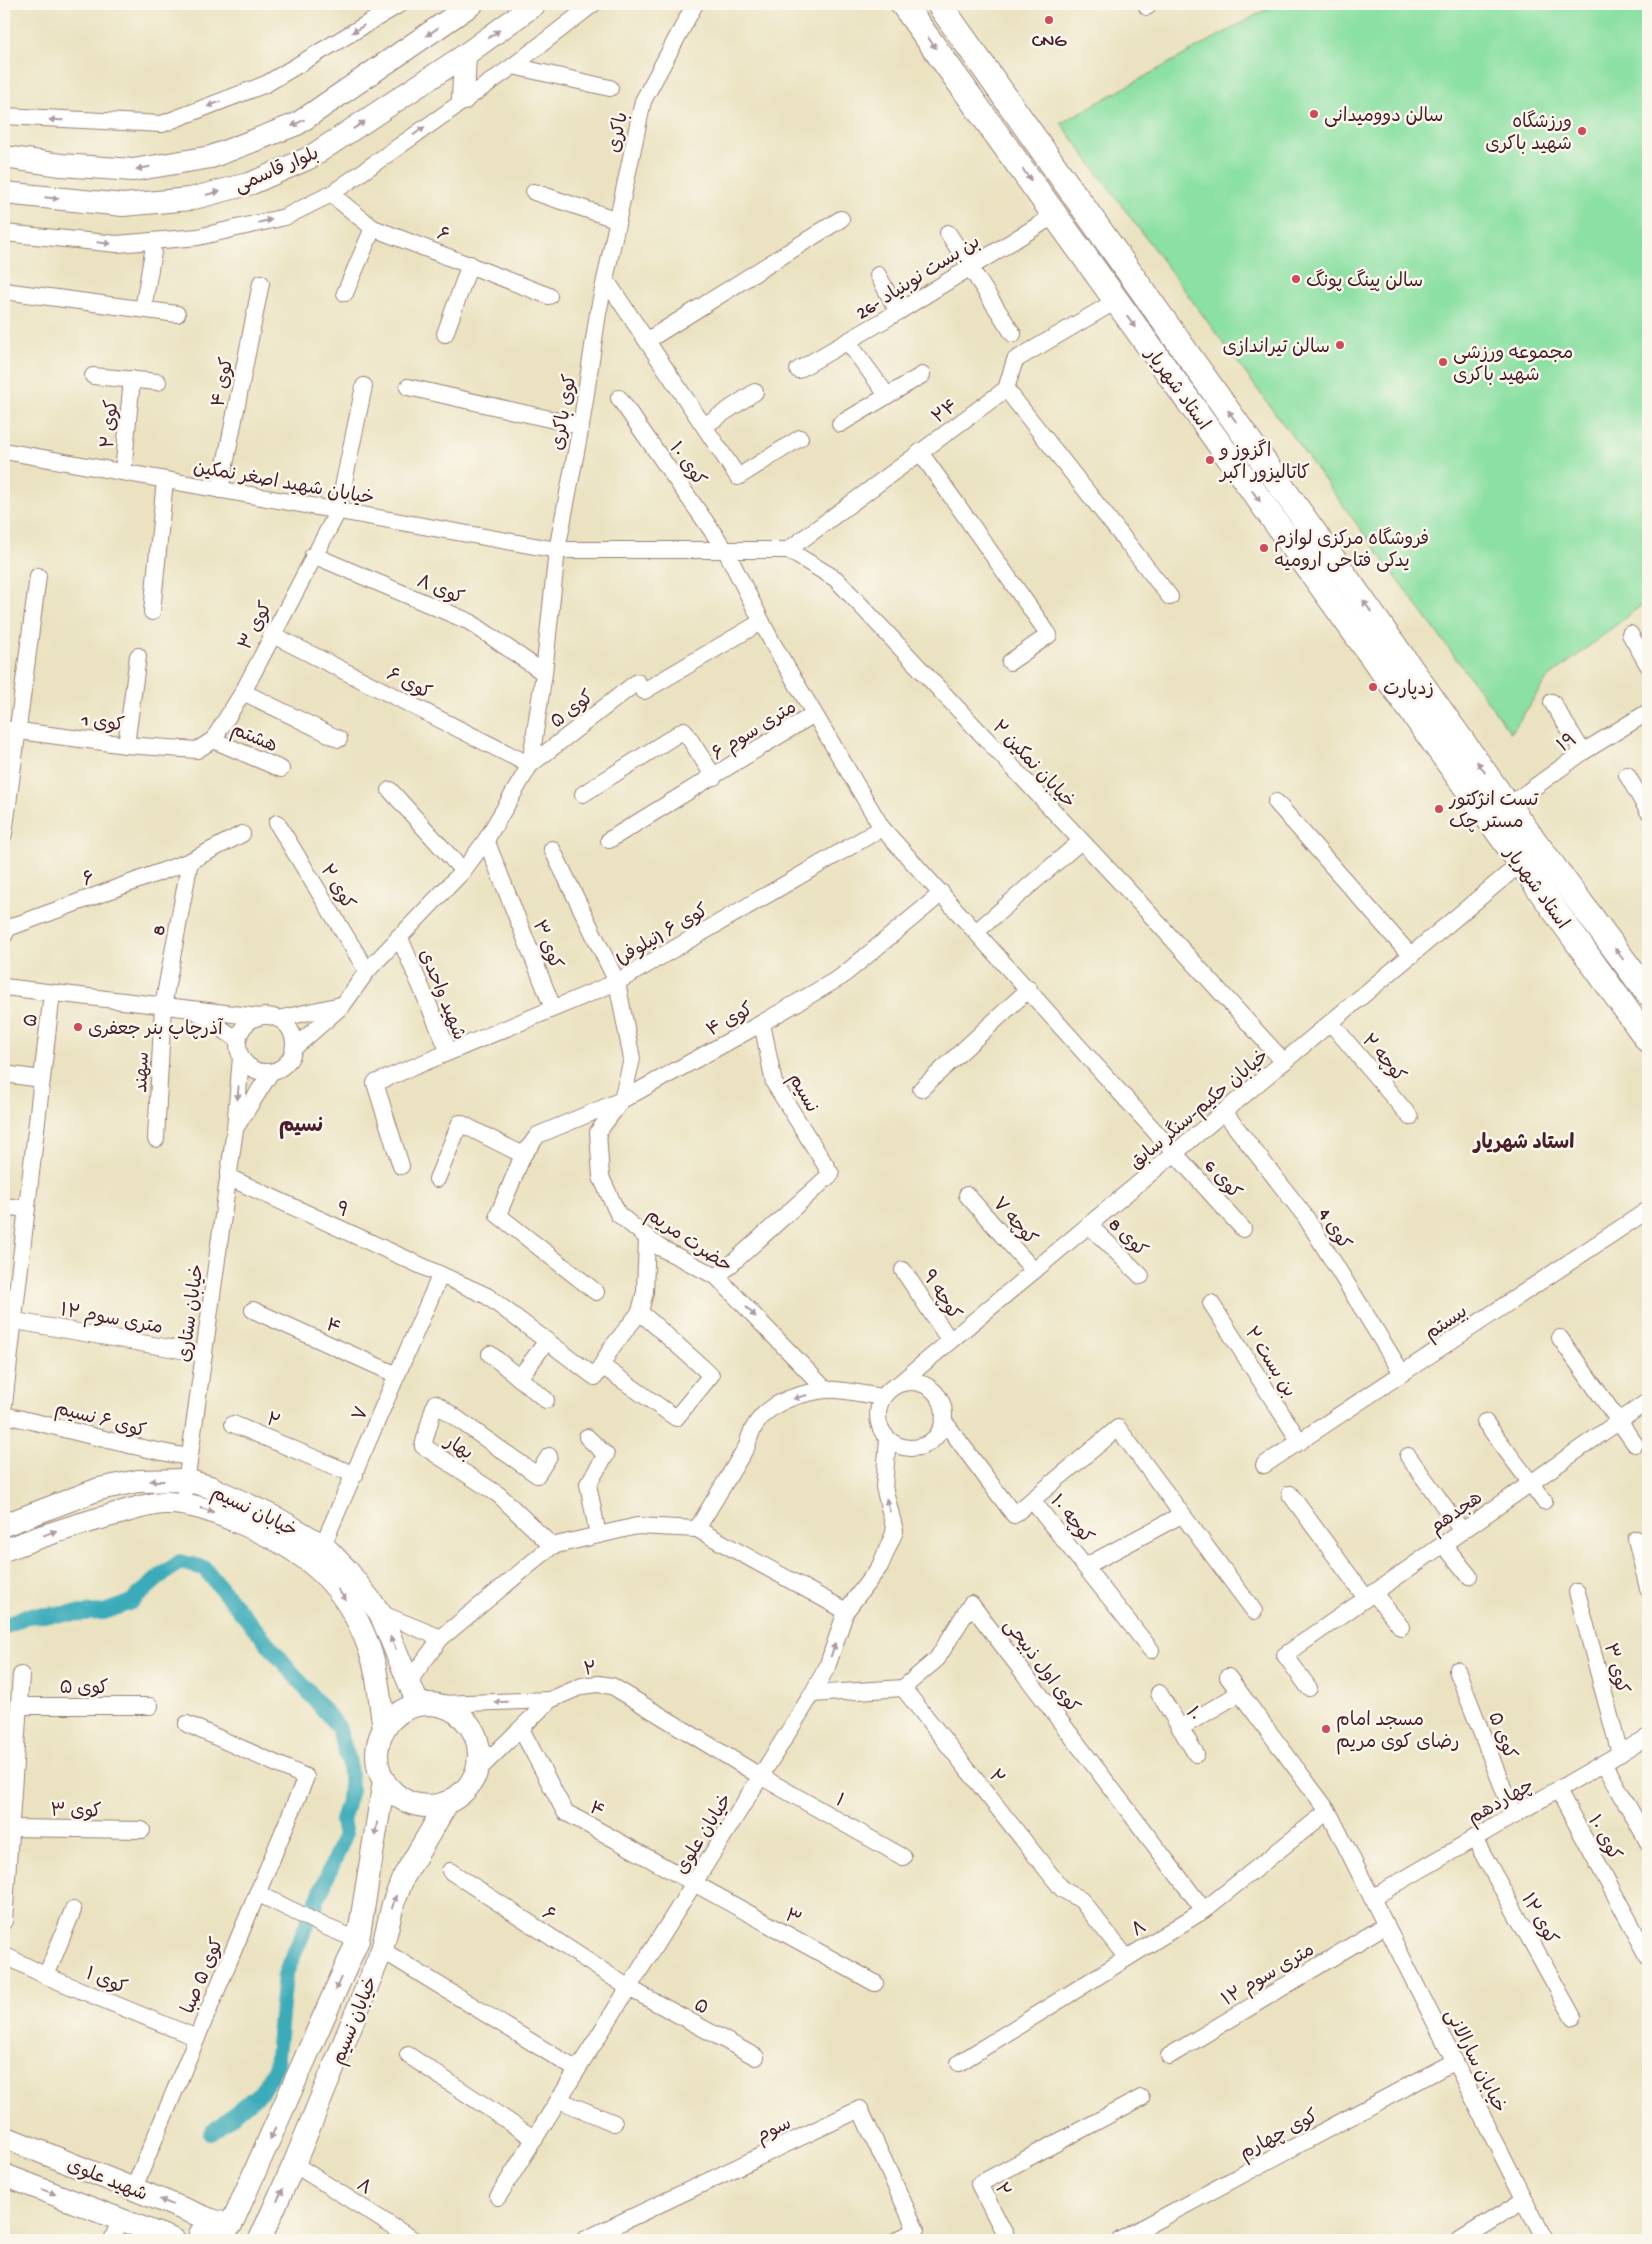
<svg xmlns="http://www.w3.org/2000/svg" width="1652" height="2244" font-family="'Gochi Hand','Playpen Sans Arabic',sans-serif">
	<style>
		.green { fill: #8be0a3; stroke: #6a8067 }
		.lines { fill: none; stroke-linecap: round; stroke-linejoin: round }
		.canal { stroke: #3babb9; stroke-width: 16 }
		.street-casing { stroke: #9a8076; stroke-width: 18 }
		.secondary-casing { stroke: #9a8076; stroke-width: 24 }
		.primary-casing { stroke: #9a8076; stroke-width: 27 }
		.street { stroke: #fff; stroke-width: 16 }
		.secondary { stroke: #fff; stroke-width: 22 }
		.primary { stroke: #fff; stroke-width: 25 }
		.oneway { fill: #ae9aa0 }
		.poi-dot { fill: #d1495b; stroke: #fbf7ec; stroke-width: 2 }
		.labels { text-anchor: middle; stroke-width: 5; stroke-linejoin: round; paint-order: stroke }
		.poi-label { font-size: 19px; fill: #4a1f2b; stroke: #fbf7ec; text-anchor: start }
		.street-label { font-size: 19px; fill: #4a1f2b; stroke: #fbf7ec }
		.neighbourhood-label { font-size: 20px; font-weight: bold; fill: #4a1f2b; stroke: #fbf7ec }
	</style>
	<rect width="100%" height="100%" fill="#fbf7ec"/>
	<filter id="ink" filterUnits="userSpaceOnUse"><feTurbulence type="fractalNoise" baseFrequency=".02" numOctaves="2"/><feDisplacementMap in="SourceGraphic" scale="10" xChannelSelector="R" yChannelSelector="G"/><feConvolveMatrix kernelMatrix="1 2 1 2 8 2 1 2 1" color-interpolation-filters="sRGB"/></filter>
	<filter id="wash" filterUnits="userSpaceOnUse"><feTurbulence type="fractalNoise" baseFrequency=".0096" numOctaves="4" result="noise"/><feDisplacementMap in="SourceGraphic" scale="20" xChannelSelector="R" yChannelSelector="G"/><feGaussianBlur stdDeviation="1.12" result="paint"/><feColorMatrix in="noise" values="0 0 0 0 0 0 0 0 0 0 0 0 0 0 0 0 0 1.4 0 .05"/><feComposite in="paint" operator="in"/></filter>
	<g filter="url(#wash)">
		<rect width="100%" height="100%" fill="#eae2c0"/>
		<!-- green -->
		<polygon class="green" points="1276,4 1648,4 1648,600 1547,679 1511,733 1061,123"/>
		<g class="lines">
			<!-- canal -->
			<polyline class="canal" points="4,1627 26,1616 104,1612 131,1602 163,1574 180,1562 204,1568 338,1727 349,1762 351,1790 342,1821 345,1835 285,1975 276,2066 261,2092 211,2133"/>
		</g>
	</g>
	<g filter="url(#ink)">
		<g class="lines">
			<!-- street casing -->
			<g class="street-casing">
				<g id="street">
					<polyline points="1146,4 1147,7"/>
					<polyline points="513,66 610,88"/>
					<polyline points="4,116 162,124 266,84 400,4"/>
					<polyline points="534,192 618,220"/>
					<polyline points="331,194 373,228 549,296"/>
					<polyline points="4,233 117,244 198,237 285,217 331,194 513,66 593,4"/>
					<polyline points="948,233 1013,334"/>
					<polyline points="878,275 898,312"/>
					<polyline points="606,280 738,477 800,438"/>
					<polyline points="4,291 177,314"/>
					<polyline points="345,293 373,228"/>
					<polyline points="143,309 153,252"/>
					<polyline points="445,334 470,264"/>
					<polyline points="648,340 841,219"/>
					<polyline points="848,342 887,395"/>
					<polyline points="798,370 898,312 1055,215"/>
					<polyline points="93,376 158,382"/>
					<polyline points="408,387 581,426"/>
					<polyline points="1006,389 1170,597"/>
					<polyline points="619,398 726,551 773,644 882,828 1243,1229"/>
					<polyline points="840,424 922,375"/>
					<polyline points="704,426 755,392"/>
					<polyline points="4,451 557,550 788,550 836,579 1137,900 1284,1062"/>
					<polyline points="920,452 1049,635 1010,662"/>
					<polyline points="123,472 132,379"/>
					<polyline points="220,490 261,283"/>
					<polyline points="788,550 1006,389 1015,360 1116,301"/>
					<polyline points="313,555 470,622 544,673"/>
					<polyline points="152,612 165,480"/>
					<polyline points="271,634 530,765 637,682 644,691 761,622"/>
					<polyline points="1630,634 1648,665"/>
					<polyline points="243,692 339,739"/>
					<polyline points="1552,702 1583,752"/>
					<polyline points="4,729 126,745 197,750 213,740 243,692 338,511 364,386"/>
					<polyline points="213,740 281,769"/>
					<polyline points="126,745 138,656"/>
					<polyline points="1627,775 1648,811"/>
					<polyline points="390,790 463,871"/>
					<polyline points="583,794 684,730 714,777"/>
					<polyline points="1276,802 1411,956"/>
					<polyline points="1508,806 1583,752 1648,712"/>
					<polyline points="277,823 367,971"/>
					<polyline points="4,834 38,576"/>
					<polyline points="486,840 553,1008"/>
					<polyline points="609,840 814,714"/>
					<polyline points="552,849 617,982 632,1059 622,1100 598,1132 601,1177 618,1214 659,1247 717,1277 826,1390"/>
					<polyline points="977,931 1081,841"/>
					<polyline points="4,936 8,928 190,861 242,834"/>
					<polyline points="399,936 449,1052"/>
					<polyline points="4,987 259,1017"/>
					<polyline points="197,1012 238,1040"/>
					<circle cx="266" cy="1044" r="28"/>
					<polyline points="278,1019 341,1005"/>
					<polyline points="1331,1023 1410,1117"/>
					<polyline points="294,1048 343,1005 367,971 463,871 486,840 530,765 544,673 557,550 581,426 598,313 643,101 695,4"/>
					<polyline points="4,1074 42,1079"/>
					<polyline points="921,1089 1029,989"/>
					<polyline points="1224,1112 1305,1216 1402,1373"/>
					<polyline points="236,1127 271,1072"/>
					<polyline points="156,1139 163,1006 190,861"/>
					<polyline points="401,1166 375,1083 617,982 882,828"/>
					<polyline points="228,1177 487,1296 595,1377 612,1347 640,1312 645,1292 647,1237"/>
					<polyline points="437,1179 460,1123 523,1155"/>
					<polyline points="967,1195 1034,1271"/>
					<polyline points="4,1206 27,1209"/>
					<polyline points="1089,1225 1141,1276"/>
					<polyline points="903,1270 950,1341"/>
					<polyline points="717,1277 831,1174 774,1083 762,1023"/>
					<polyline points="596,1292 498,1215 523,1155 538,1135 622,1100 762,1023 841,977 942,893"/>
					<polyline points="1211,1303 1300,1442"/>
					<polyline points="253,1310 397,1375"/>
					<polyline points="4,1319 204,1354"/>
					<polyline points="1560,1338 1635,1444"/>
					<polyline points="490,1354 546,1400"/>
					<polyline points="602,1366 676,1418 711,1375 640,1312"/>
					<polyline points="519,1378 547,1341"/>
					<circle cx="911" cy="1415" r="33"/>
					<polyline points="900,1383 1521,863"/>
					<polyline points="4,1404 52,993"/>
					<path d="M4,1415C66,1428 126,1447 189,1457"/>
					<polyline points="944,1421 1014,1515 1032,1500 1151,1650"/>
					<polyline points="1485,1422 1544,1501"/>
					<polyline points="233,1424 355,1475"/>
					<polyline points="587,1437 606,1455 588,1484 598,1535"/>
					<polyline points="549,1456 537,1475 435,1403 423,1446 499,1495 552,1546"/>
					<polyline points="1408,1456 1462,1531"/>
					<polyline points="1264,1465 1648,1210"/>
					<polyline points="185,1491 235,1129 241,1057"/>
					<polyline points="1290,1494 1366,1598"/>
					<polyline points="1032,1500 1118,1428 1254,1611"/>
					<path d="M697,1529L747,1446C755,1408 788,1395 825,1390C840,1388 866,1395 882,1397"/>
					<polyline points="1636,1539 1648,1588"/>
					<polyline points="1443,1544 1469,1576"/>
					<polyline points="319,1554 440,1276"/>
					<polyline points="1086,1566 1183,1514"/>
					<polyline points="1577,1592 1620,1754"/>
					<polyline points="1374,1593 1401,1627"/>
					<polyline points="380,1613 441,1638"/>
					<polyline points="1457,1670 1514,1816"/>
					<polyline points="1228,1677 1328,1811 1545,2240"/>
					<polyline points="409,1681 441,1638 552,1546 637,1526 697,1529 846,1611"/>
					<polyline points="903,1688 1062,1889 1081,1900 1127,1958"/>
					<polyline points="1309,1688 1285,1655 1648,1401"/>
					<polyline points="1159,1693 1196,1754"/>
					<polyline points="812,1694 903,1688 937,1659 971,1604 1204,1910"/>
					<polyline points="440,1704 550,1700 582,1686 598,1684 612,1686 760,1776 903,1857"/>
					<polyline points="19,1706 150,1706"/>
					<polyline points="1180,1728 1240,1693"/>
					<polyline points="521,1729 565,1812 875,1983"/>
					<polyline points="1604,1763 1648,1842"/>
					<polyline points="476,1772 550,1700"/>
					<polyline points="1558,1790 1648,1956"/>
					<polyline points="10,1828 142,1830"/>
					<polyline points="1474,1838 1573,2017"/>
					<polyline points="450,1871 629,1988 756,2057"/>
					<polyline points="257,1893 326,1927 358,1940"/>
					<polyline points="1372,1898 1648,1737"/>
					<polyline points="4,1921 21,1675"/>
					<polyline points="382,1950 577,2070"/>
					<polyline points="4,1955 46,1976 197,2038"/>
					<polyline points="46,1976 73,1910"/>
					<polyline points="408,2055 535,2139"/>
					<polyline points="1169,2056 1386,1925"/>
					<polyline points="959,2063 1204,1910 1328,1811"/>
					<polyline points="559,2100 614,2123"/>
					<polyline points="294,2164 414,2240"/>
					<polyline points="134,2188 306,1777 187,1724"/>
					<polyline points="498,2197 812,1694 827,1667 846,1611 880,1566 895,1531 884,1487 888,1439"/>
					<polyline points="112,2240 121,2218"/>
					<polyline points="584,2240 860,2109 916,2230 897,2240"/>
					<polyline points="1008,2240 979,2184 1141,2098"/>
					<polyline points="1120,2240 1455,2061"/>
					<polyline points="1460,2240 1524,2200"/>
				</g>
			</g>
			<!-- secondary casing -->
			<g class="secondary-casing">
				<g id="secondary">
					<polyline points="463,99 465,55"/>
					<polyline points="4,157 61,165 133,170 211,157 297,124 472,4"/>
					<polyline points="4,193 123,205 190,199 252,183 309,158 465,55 535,4"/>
					<polyline points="4,1525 99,1489 138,1481 186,1480 210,1487 276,1518 324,1546 347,1570 380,1613 418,1704"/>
					<path d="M4,1550C39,1537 75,1525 112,1515C128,1511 146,1504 163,1503C192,1502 217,1513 243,1524C310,1552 352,1589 373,1660C379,1681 380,1706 384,1727"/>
					<circle cx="428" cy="1755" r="51"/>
					<polyline points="4,2137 211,2220"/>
					<polyline points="4,2175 174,2240"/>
					<polyline points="231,2225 358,1940 384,1781"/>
					<polyline points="260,2239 294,2164 382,1950 393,1904 403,1878 448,1802"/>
					<polyline points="199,2240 200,2234 211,2220 226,2224"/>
				</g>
			</g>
			<!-- primary casing -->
			<g class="primary-casing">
				<g id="primary">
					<polyline points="903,4 1648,1040"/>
					<polyline points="939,4 1508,806 1648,993"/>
				</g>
			</g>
			<!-- street -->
			<use href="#street" class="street"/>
			<!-- secondary -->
			<use href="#secondary" class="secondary"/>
			<!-- primary -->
			<use href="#primary" class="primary"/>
		</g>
		<!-- one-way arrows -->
		<defs><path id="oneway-solid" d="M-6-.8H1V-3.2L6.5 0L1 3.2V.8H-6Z" transform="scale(1.25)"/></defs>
		<g class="oneway">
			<use href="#oneway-solid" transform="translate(358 29) rotate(149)"/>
			<use href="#oneway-solid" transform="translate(432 32) rotate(146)"/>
			<use href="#oneway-solid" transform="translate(494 34) rotate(-36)"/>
			<use href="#oneway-solid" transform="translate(932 43) rotate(54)"/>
			<use href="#oneway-solid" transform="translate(214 104) rotate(159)"/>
			<use href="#oneway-solid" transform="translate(56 120) rotate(-178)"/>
			<use href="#oneway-solid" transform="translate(298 123) rotate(152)"/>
			<use href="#oneway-solid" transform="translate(359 125) rotate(-33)"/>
			<use href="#oneway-solid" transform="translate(419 131) rotate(-36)"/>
			<use href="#oneway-solid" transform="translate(143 168) rotate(170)"/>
			<use href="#oneway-solid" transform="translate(1027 175) rotate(54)"/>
			<use href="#oneway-solid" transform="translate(213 193) rotate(-15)"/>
			<use href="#oneway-solid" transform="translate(52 198) rotate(6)"/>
			<use href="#oneway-solid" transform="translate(265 221) rotate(-13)"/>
			<use href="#oneway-solid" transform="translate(104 243) rotate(6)"/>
			<use href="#oneway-solid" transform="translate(1131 322) rotate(54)"/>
			<use href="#oneway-solid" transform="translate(1232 416) rotate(-125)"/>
			<use href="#oneway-solid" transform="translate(1256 496) rotate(54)"/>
			<use href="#oneway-solid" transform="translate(1367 606) rotate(-125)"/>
			<use href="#oneway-solid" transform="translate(1481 767) rotate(-125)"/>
			<use href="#oneway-solid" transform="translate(1619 954) rotate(-127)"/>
			<use href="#oneway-solid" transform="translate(238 1093) rotate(95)"/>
			<use href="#oneway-solid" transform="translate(751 1312) rotate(46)"/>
			<use href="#oneway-solid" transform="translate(800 1397) rotate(165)"/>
			<use href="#oneway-solid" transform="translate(157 1481) rotate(180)"/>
			<use href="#oneway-solid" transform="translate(888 1505) rotate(-105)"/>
			<use href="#oneway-solid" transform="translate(207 1510) rotate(17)"/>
			<use href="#oneway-solid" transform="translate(50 1533) rotate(-20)"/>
			<use href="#oneway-solid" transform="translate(342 1595) rotate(54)"/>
			<use href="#oneway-solid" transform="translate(393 1643) rotate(-114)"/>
			<use href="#oneway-solid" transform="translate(833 1650) rotate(-71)"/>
			<use href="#oneway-solid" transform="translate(501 1702) rotate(178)"/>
			<use href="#oneway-solid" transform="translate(376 1829) rotate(99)"/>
			<use href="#oneway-solid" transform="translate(394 1902) rotate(-72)"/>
			<use href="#oneway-solid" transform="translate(338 1984) rotate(114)"/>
			<use href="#oneway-solid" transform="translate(273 2133) rotate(114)"/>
			<use href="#oneway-solid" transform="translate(49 2192) rotate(20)"/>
			<use href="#oneway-solid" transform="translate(280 2195) rotate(-65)"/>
			<use href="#oneway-solid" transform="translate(166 2202) rotate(-158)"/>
		</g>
	</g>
	<!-- markers -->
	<g class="poi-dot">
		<circle cx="1049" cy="20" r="5"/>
		<circle cx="1314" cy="114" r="5"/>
		<circle cx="1582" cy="131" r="5"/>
		<circle cx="1296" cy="279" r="5"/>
		<circle cx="1340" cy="345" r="5"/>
		<circle cx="1443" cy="362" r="5"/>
		<circle cx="1210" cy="460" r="5"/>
		<circle cx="1264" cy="548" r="5"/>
		<circle cx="1373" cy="687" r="5"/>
		<circle cx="1439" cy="809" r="5"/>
		<circle cx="78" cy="1027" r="5"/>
		<circle cx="1326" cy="1729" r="5"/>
	</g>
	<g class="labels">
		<!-- poi labels -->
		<g class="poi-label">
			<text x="1049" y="46" text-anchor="middle">CNG</text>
			<text x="1324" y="121">سالن دوومیدانی</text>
			<text x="1572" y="127" text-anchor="end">ورزشگاه<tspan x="1572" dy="22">شهید باکری</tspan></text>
			<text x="1306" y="286">سالن پینگ پونگ</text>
			<text x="1330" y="352" text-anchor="end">سالن تیراندازی</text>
			<text x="1453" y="358">مجموعه ورزشی<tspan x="1453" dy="22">شهید باکری</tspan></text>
			<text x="1220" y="456">اگزوز و<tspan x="1220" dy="22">کاتالیزور اکبر</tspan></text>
			<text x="1274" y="544">فروشگاه مرکزی لوازم<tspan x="1274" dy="22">یدکی فتاحی ارومیه</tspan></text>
			<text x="1383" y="694">زدپارت</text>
			<text x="1449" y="805">تست انژکتور<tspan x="1449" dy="22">مستر چک</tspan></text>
			<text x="88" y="1034">آذرچاپ بنر جعفری</text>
			<text x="1336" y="1725">مسجد امام<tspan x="1336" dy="22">رضای کوی مریم</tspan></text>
		</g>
		<!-- street labels -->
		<g class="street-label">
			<text transform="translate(616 132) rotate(-78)" y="7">باکری</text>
			<text transform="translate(276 168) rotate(-23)" y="7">بلوار قاسمی</text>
			<text transform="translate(444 233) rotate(21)" y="7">۶</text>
			<text transform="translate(917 276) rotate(-32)" y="7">26- بن بست نوبنیاد</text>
			<text transform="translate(221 382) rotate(-79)" y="7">کوی ۴</text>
			<text transform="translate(1179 388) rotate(54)" y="7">استاد شهریار</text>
			<text transform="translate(944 410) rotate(-36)" y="7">۲۴</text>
			<text transform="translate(562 412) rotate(-80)" y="7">کوی باکری</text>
			<text transform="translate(108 424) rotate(-85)" y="7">کوی ۲</text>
			<text transform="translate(689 463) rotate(55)" y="7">کوی ۱۰</text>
			<text transform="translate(284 481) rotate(10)" y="7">خیابان شهید اصغر نمکین</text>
			<text transform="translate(441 588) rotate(23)" y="7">کوی ۸</text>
			<text transform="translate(254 625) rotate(-63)" y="7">کوی ۳</text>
			<text transform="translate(410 682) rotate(27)" y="7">کوی ۶</text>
			<text transform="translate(571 708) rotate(-38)" y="7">کوی ۵</text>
			<text transform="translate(103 721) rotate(7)" y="7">کوی 1</text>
			<text transform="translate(753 729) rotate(-32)" y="7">۶ متری سوم</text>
			<text transform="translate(255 736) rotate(23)" y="7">هشتم</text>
			<text transform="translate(1566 741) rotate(-35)" y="7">۱۹</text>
			<text transform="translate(1035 763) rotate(47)" y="7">خیابان نمکین ۲</text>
			<text transform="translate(88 877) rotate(-20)" y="7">۶</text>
			<text transform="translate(339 886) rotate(59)" y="7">کوی ۲</text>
			<text transform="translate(1538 887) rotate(54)" y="7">استاد شهریار</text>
			<text transform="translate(157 930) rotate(-80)" y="7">8</text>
			<text transform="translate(661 933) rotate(-30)" y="7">کوی ۶ (نیلوفر)</text>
			<text transform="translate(549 944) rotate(68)" y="7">کوی ۳</text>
			<text transform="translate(444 994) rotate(68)" y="7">شهید واحدی</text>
			<text transform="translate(729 1018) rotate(-29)" y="7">کوی ۴</text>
			<text transform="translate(29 1020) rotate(-83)" y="7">۵</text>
			<text transform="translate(1385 1057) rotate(50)" y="7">کوچه ۲</text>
			<text transform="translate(140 1072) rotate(-87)" y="7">سهند</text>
			<text transform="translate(805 1092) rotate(61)" y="7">نسیم</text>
			<text transform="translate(1198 1108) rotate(-40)" y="7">خیابان حکیم-سنگر سابق</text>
			<text transform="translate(1224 1178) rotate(49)" y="7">کوی 6</text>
			<text transform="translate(343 1208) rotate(25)" y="7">۹</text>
			<text transform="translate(1016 1220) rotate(49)" y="7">کوچه ۷</text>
			<text transform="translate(1336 1228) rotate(58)" y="7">کوی 4</text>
			<text transform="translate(1129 1236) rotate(45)" y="7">کوی 8</text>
			<text transform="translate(690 1239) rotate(34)" y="7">حضرت مریم</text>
			<text transform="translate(943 1294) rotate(57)" y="7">کوچه ۹</text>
			<text transform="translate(189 1313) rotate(-82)" y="7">خیابان ستاری</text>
			<text transform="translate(112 1317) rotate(10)" y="7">۱۲ متری سوم</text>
			<text transform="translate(1445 1321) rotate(-34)" y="7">بیستم</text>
			<text transform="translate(334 1325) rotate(24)" y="7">۴</text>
			<text transform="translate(1272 1361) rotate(58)" y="7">بن بست ۲</text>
			<text transform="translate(359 1413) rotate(-67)" y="7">۷</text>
			<text transform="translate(101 1418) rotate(15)" y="7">کوی ۶ نسیم</text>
			<text transform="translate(274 1419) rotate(23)" y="7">۲</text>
			<text transform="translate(460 1446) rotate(32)" y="7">بهار</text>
			<text transform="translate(255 1510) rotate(26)" y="7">خیابان نسیم</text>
			<text transform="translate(1455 1511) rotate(-35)" y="7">هجدهم</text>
			<text transform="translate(1073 1518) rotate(51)" y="7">کوچه ۱۰</text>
			<text transform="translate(1043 1665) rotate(53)" y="7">کوی اول ذبیحی</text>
			<text transform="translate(590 1667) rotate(-6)" y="7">۲</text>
			<text transform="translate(1618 1668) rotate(75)" y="7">کوی ۳</text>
			<text x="84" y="1693">کوی ۵</text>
			<text transform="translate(1195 1713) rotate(58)" y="7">۱۰</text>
			<text transform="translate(1504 1735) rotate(69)" y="7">کوی ۵</text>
			<text transform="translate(998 1776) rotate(52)" y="7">۲</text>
			<text transform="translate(841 1799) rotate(30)" y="7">۱</text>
			<text transform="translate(1500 1800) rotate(-30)" y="7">چهاردهم</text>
			<text transform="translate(598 1808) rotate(29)" y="7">۴</text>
			<text transform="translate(76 1809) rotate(1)" y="7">کوی ۳</text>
			<text transform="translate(702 1833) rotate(-58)" y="7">خیابان علوی</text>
			<text transform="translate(1606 1837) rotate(61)" y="7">کوی ۱۰</text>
			<text transform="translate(550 1913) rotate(33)" y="7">۶</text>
			<text transform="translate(794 1916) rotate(28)" y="7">۳</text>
			<text transform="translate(1541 1918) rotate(61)" y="7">کوی ۱۲</text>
			<text transform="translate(1138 1927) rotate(-32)" y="7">۸</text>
			<text transform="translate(1267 1973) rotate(-31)" y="7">۱۲ متری سوم</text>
			<text transform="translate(201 1975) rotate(-67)" y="7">کوی ۵ صبا</text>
			<text transform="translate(107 1979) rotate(22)" y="7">کوی ۱</text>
			<text transform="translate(702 2005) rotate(28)" y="7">۵</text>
			<text transform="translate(353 2020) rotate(-68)" y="7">خیابان نسیم</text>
			<text transform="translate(1477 2060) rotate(63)" y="7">خیابان سارالانی</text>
			<text transform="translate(773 2128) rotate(-25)" y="7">سوم</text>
			<text transform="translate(1278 2133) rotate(-28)" y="7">کوی چهارم</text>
			<text transform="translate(108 2178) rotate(22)" y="7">شهید علوی</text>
			<text transform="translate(365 2185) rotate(32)" y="7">۸</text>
			<text transform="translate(1004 2189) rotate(64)" y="7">۲</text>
		</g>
		<!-- neighbourhood labels -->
		<g class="neighbourhood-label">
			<text x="301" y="1131">نسیم</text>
			<text x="1524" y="1148">استاد شهریار</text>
		</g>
	</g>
	<!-- margin -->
	<rect width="1652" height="2244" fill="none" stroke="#fbf7ec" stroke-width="20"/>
</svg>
